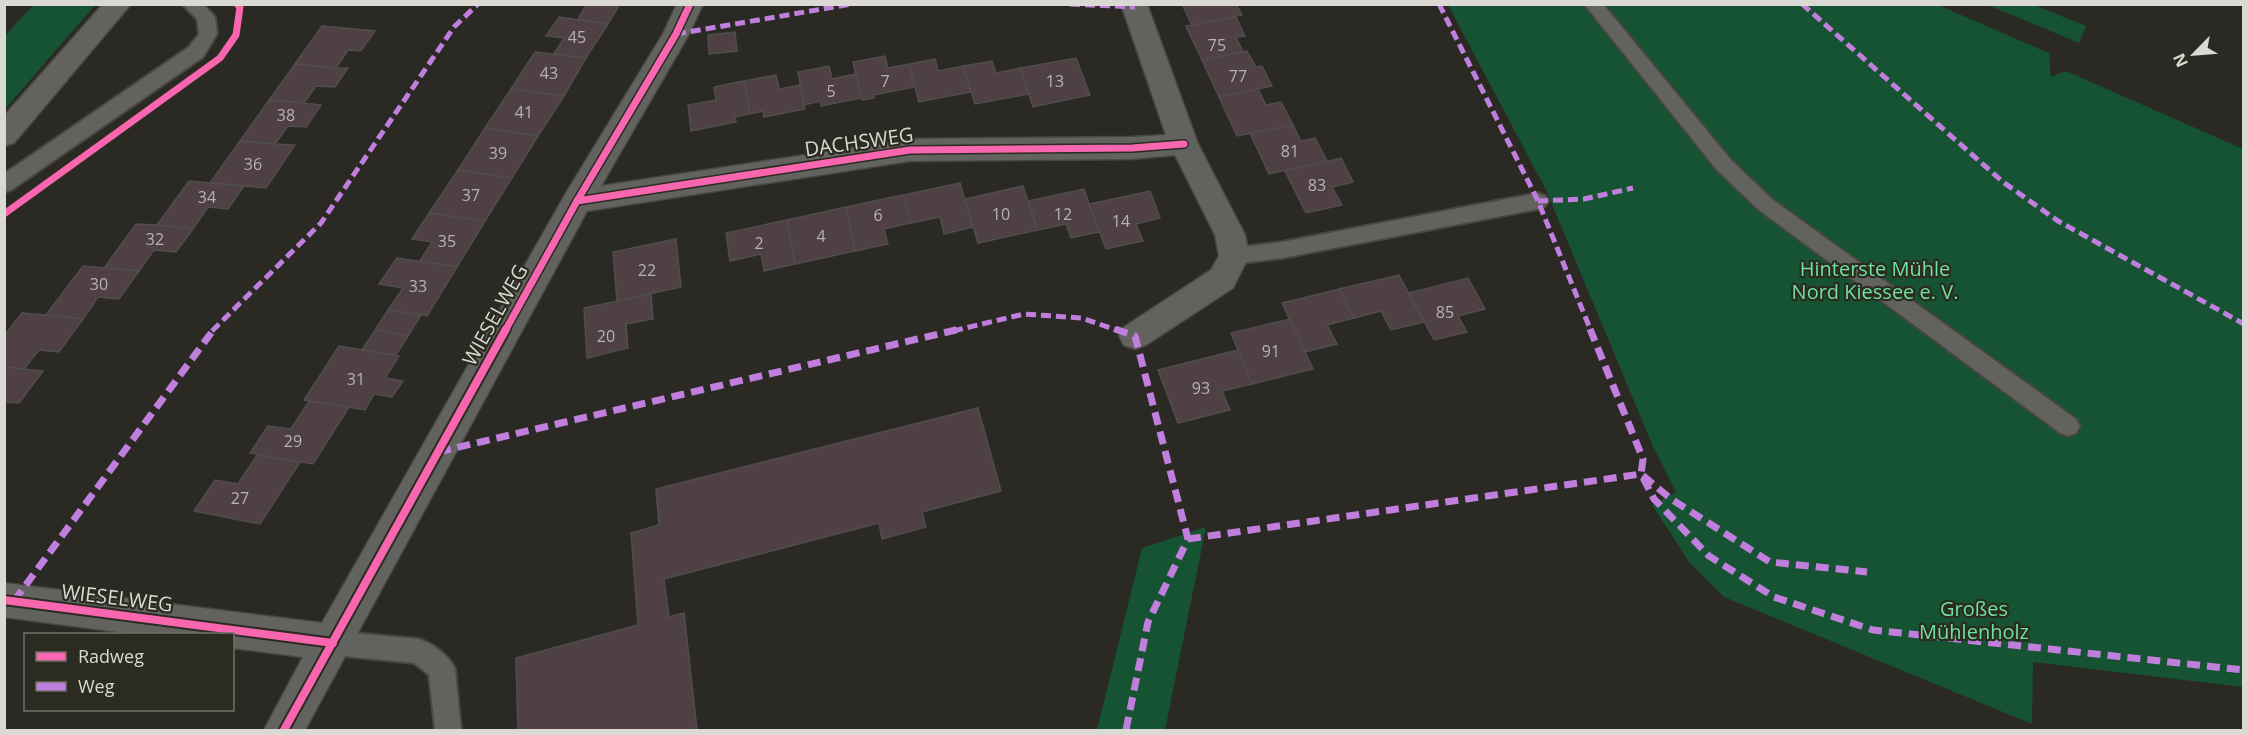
<svg xmlns="http://www.w3.org/2000/svg" width="2248" height="735" font-family="'Open Sans',sans-serif">
	<style>
		.green { fill: #165332 }
		.building { fill: #4f4045; stroke: #504e4c; stroke-width: 1.5 }
		.lines { fill: none; stroke-linecap: round; stroke-linejoin: round }
		.service-casing { stroke: #474641; stroke-width: 4 }
		.minor-casing { stroke: #474641; stroke-width: 3 }
		.service { fill: #62625f; fill-rule: evenodd }
		.minor { fill: #62625f; fill-rule: evenodd }
		.quiet-far1 { stroke: #c07fdc; stroke-width: 5; stroke-dasharray: 10 5; stroke-linecap: butt }
		.quiet { stroke: #c07fdc; stroke-width: 7; stroke-dasharray: 13 7; stroke-linecap: butt }
		.cycleway-far1-casing { stroke: #2c2b22; stroke-width: 10 }
		.cycleway-casing { stroke: #2c2b22; stroke-width: 12 }
		.cycleway-far1 { stroke: #f766af; stroke-width: 7 }
		.cycleway { stroke: #f766af; stroke-width: 8 }
		.labels { text-anchor: middle; stroke-width: 4.5; stroke-linejoin: round; paint-order: stroke }
		.number-label { font-size: 16px; fill: #b7b3b0 }
		.street-label { font-size: 20px; fill: #dad9d4; stroke: #2c2b22 }
		.park-label { font-size: 20px; fill: #6ee29b; stroke: #2c2b22 }
	</style>
	<rect width="100%" height="100%" fill="#2a2924"/>
	<!-- green -->
	<g class="green">
		<polygon points="33,5 95,5 5,109 5,36"/>
		<polygon points="1448,5 1938,5 2049,53 2051,77 2066,71 2243,149 2243,687 2033,662 2032,724 1724,597 1690,563 1652,505 1676,492 1654,449 1546,190"/>
		<polygon points="1988,5 2034,5 2086,26 2079,43"/>
		<polygon points="1206,527 1165,730 1097,730 1142,548"/>
	</g>
	<!-- building -->
	<g class="building">
		<polygon points="587,4 620,4 608,24 578,19"/>
		<polygon points="1182,4 1236,4 1242,15 1192,25"/>
		<polygon points="559,17 608,24 586,58 554,54 564,38 546,36"/>
		<polygon points="1236,17 1245,36 1236,37 1243,52 1202,60 1186,26"/>
		<polygon points="322,26 375,31 361,51 348,50 336,68 295,64"/>
		<polygon points="735,32 737,51 709,54 708,35"/>
		<polygon points="1247,51 1256,67 1262,66 1272,86 1219,97 1202,60"/>
		<polygon points="535,52 586,58 564,96 511,89"/>
		<polygon points="885,56 888,68 909,64 915,87 873,95 874,98 862,100 853,62"/>
		<polygon points="1076,58 1090,95 1033,107 1020,68"/>
		<polygon points="935,59 938,71 963,66 971,92 919,102 909,64"/>
		<polygon points="992,61 996,73 1020,68 1029,94 975,104 963,66"/>
		<polygon points="295,64 336,68 348,68 335,87 316,86 304,103 269,100"/>
		<polygon points="829,66 832,79 856,74 861,98 821,106 820,101 804,105 798,72"/>
		<polygon points="776,75 779,89 800,85 805,109 764,117 763,111 750,114 744,81"/>
		<polygon points="744,81 750,114 735,117 736,122 691,131 688,105 716,100 714,87"/>
		<polygon points="511,89 564,96 538,136 485,128"/>
		<polygon points="1258,89 1266,105 1281,102 1293,125 1237,136 1219,97"/>
		<polygon points="269,100 304,103 321,105 306,127 288,126 275,144 240,141"/>
		<polygon points="1293,125 1301,141 1315,138 1327,161 1269,174 1250,133"/>
		<polygon points="485,128 538,136 512,178 458,170"/>
		<polygon points="240,141 275,144 295,145 266,188 210,183"/>
		<polygon points="1341,158 1353,182 1332,187 1342,205 1306,213 1285,171"/>
		<polygon points="458,170 512,178 485,221 429,213"/>
		<polygon points="189,181 210,183 244,186 228,209 208,207 193,229 157,225"/>
		<polygon points="960,183 973,227 944,234 940,217 911,223 903,195"/>
		<polygon points="1023,186 1038,230 978,243 965,199"/>
		<polygon points="1084,189 1099,232 1071,238 1066,224 1038,230 1028,201"/>
		<polygon points="1150,191 1160,218 1136,224 1143,241 1106,249 1089,204"/>
		<polygon points="903,195 911,223 884,229 888,244 855,251 846,207"/>
		<polygon points="846,207 855,251 795,264 787,220"/>
		<polygon points="429,213 485,221 457,267 420,261 432,242 412,239"/>
		<polygon points="787,220 795,264 764,271 761,254 730,261 726,233"/>
		<polygon points="136,224 157,225 193,229 176,252 154,250 139,271 104,268"/>
		<polygon points="676,239 681,287 617,301 613,252"/>
		<polygon points="397,258 457,267 427,316 388,310 403,288 379,284"/>
		<polygon points="83,266 139,271 119,299 98,297 83,319 46,315"/>
		<polygon points="1399,275 1424,322 1391,330 1381,311 1354,318 1339,289"/>
		<polygon points="1468,278 1485,309 1458,316 1467,332 1434,340 1409,293"/>
		<polygon points="1339,289 1354,318 1327,325 1337,344 1305,352 1282,303"/>
		<polygon points="651,294 653,319 626,324 628,348 587,358 584,308"/>
		<polygon points="388,310 421,315 408,336 375,330"/>
		<polygon points="22,313 46,315 83,319 59,352 39,350 24,369 4,367 4,336"/>
		<polygon points="1290,319 1313,369 1252,384 1231,333"/>
		<polygon points="375,330 408,336 396,355 362,350"/>
		<polygon points="339,346 399,356 385,378 403,381 392,397 374,394 365,410 304,400"/>
		<polygon points="1238,350 1252,384 1222,391 1230,410 1178,423 1158,370"/>
		<polygon points="4,367 43,371 19,403 4,402"/>
		<polygon points="309,401 349,407 313,464 250,453 268,426 291,429"/>
		<polygon points="978,408 1001,491 922,512 926,527 882,539 879,523 664,579 669,617 684,613 697,730 518,730 516,658 638,625 631,533 659,525 656,489"/>
		<polygon points="257,455 300,462 260,524 194,511 215,480 238,484"/>
	</g>
	<g class="lines">
		<!-- service casing -->
		<g class="service-casing">
			<g id="service">
				<polygon points="182,4 203,4 215,17 217,34 203,57 11,190 4,192 4,174 189,47 199,34 197,19"/>
				<polygon points="1584,4 1603,4 1731,160 1773,200 2076,419 2080,426 2076,433 2068,436 2060,433 1759,210 1717,170"/>
				<polygon points="1538,193 1545,196 1548,201 1545,206 1538,209 1282,258 1234,264 1227,262 1223,256 1227,250 1234,248 1282,242"/>
				<path d="M333,631L419,639C433,644 449,655 455,669L461,730H435L429,675L414,663L333,655L324,652L320,643L324,634Z"/>
			</g>
		</g>
		<!-- minor casing -->
		<g class="minor-casing">
			<g id="minor">
				<polygon points="103,4 131,4 14,143 4,146 4,116"/>
				<polygon points="677,4 703,4 689,34 601,186 910,139 1132,137 1166,135 1121,4 1147,4 1198,144 1245,235 1249,256 1233,288 1146,345 1135,349 1124,345 1119,336 1124,327 1211,270 1219,256 1215,235 1175,155 1132,159 910,161 587,211 305,730 264,730 303,657 232,648 232,634 133,634 4,617 4,583 322,623 566,193 663,34"/>
			</g>
		</g>
		<!-- service -->
		<use href="#service" class="service"/>
		<!-- minor -->
		<use href="#minor" class="minor"/>
		<!-- quiet-far1 -->
		<g class="quiet-far1">
			<polyline points="1070,4 1135,7"/>
			<polyline points="1439,4 1538,201 1591,331"/>
			<polyline points="1802,4 2003,182 2058,221 2244,324"/>
			<polyline points="676,34 852,4"/>
			<polyline points="1538,201 1584,199 1633,188"/>
			<polyline points="212,331 321,223 454,27 478,4"/>
			<polyline points="953,331 1024,314 1082,318 1119,331"/>
		</g>
		<!-- quiet -->
		<g class="quiet">
			<polyline points="1115,329 1135,336 1188,539 1148,622 1126,730"/>
			<polyline points="1590,329 1643,459 1641,474 1654,499 1709,556 1774,597 1873,630 2244,670"/>
			<polyline points="438,452 960,329"/>
			<polyline points="1188,539 1641,474 1671,499 1770,562 1867,572"/>
			<polyline points="14,601 214,329"/>
		</g>
		<!-- cycleway-far1 casing -->
		<g class="cycleway-far1-casing">
			<g id="cycleway-far1">
				<polyline points="577,201 910,150 1132,148 1184,144"/>
				<polyline points="4,214 220,58 236,35 240,7 237,4"/>
				<polyline points="505,331 577,201 676,34 690,4"/>
			</g>
		</g>
		<!-- cycleway casing -->
		<g class="cycleway-casing">
			<g id="cycleway">
				<polyline points="4,600 333,643"/>
				<polyline points="284,730 506,329"/>
			</g>
		</g>
		<!-- cycleway-far1 -->
		<use href="#cycleway-far1" class="cycleway-far1"/>
		<!-- cycleway -->
		<use href="#cycleway" class="cycleway"/>
	</g>
	<g class="labels">
		<!-- number labels -->
		<g class="number-label">
			<text x="577" y="43">45</text>
			<text x="1217" y="51">75</text>
			<text x="549" y="79">43</text>
			<text x="1238" y="82">77</text>
			<text x="885" y="87">7</text>
			<text x="1055" y="87">13</text>
			<text x="831" y="97">5</text>
			<text x="524" y="118">41</text>
			<text x="286" y="121">38</text>
			<text x="1290" y="157">81</text>
			<text x="498" y="159">39</text>
			<text x="253" y="170">36</text>
			<text x="1317" y="191">83</text>
			<text x="471" y="201">37</text>
			<text x="207" y="203">34</text>
			<text x="1001" y="220">10</text>
			<text x="1063" y="220">12</text>
			<text x="878" y="221">6</text>
			<text x="1121" y="227">14</text>
			<text x="821" y="242">4</text>
			<text x="155" y="245">32</text>
			<text x="447" y="247">35</text>
			<text x="759" y="249">2</text>
			<text x="647" y="276">22</text>
			<text x="99" y="290">30</text>
			<text x="418" y="292">33</text>
			<text x="1445" y="318">85</text>
			<text x="606" y="342">20</text>
			<text x="1271" y="357">91</text>
			<text x="356" y="385">31</text>
			<text x="1201" y="394">93</text>
			<text x="293" y="447">29</text>
			<text x="240" y="504">27</text>
		</g>
		<!-- street labels -->
		<g class="street-label">
			<text transform="translate(859 142) rotate(-8)" y="7">DACHSWEG</text>
			<text transform="translate(495 315) rotate(-61)" y="7">WIESELWEG</text>
			<text transform="translate(117 598) rotate(7)" y="7">WIESELWEG</text>
		</g>
		<!-- park labels -->
		<g class="park-label">
			<text x="1875" y="276">Hinterste Mühle<tspan x="1875" dy="23">Nord Kiessee e. V.</tspan></text>
			<text x="1974" y="616">Großes<tspan x="1974" dy="23">Mühlenholz</tspan></text>
		</g>
	</g>
	<!-- border -->
	<rect width="2248" height="735" fill="none" stroke="#dad9d4" stroke-width="12"/>
	<!-- legend -->
	<rect x="24" y="633" width="210" height="78" fill="#2c2b22" stroke="#727169" stroke-width="1.5"/>
	<rect x="36" y="652" width="30" height="9" fill="#f766af" stroke="#727169" stroke-width="1.5"/>
	<text x="78" y="663" font-size="18" fill="#dad9d4">Radweg</text>
	<rect x="36" y="682" width="30" height="9" fill="#c07fdc" stroke="#727169" stroke-width="1.5"/>
	<text x="78" y="693" font-size="18" fill="#dad9d4">Weg</text>
	<!-- north arrow -->
	<g transform="translate(2194 54) rotate(245)" stroke="#2c2b22" stroke-width="4.5" paint-order="stroke">
	<path d="M0-4.5L10 22L0 15L-10 22Z" fill="#dad9d4"/>
	<text y="-9" font-size="16" font-weight="bold" text-anchor="middle" fill="#dad9d4">N</text>
	</g>
</svg>
